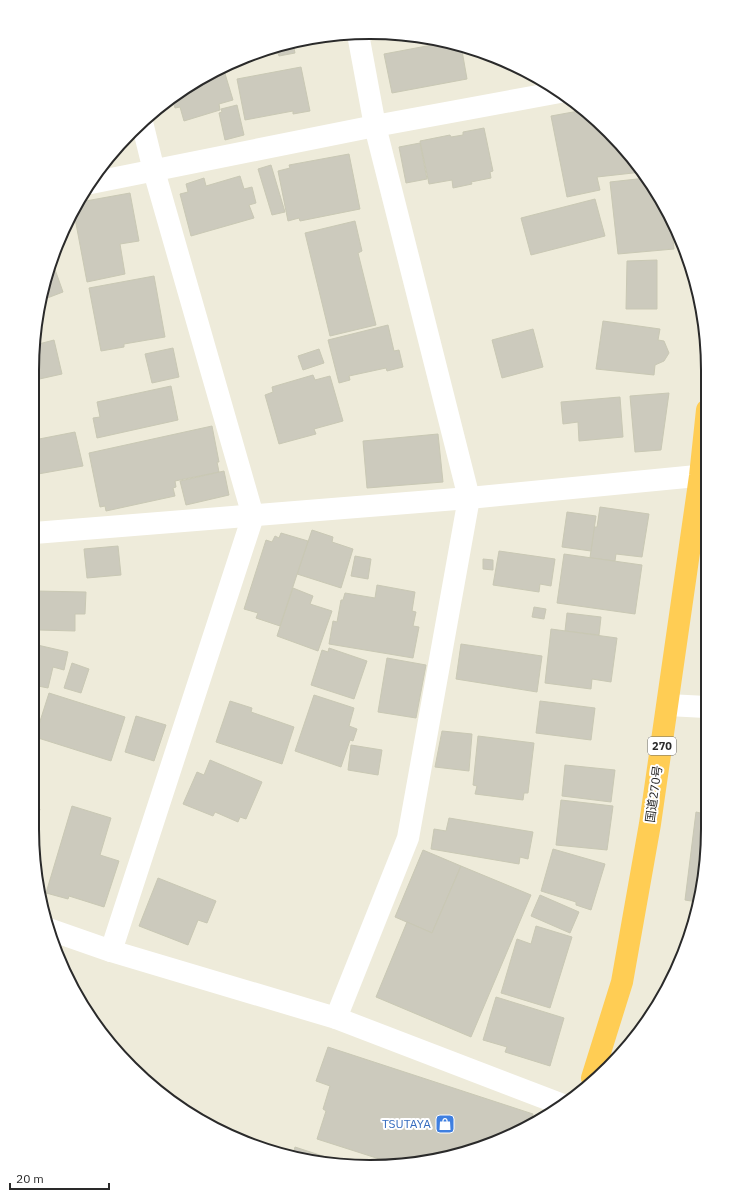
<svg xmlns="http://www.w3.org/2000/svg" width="740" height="1199" font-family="'IBM Plex Sans','Noto Sans JP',sans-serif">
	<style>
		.building { fill: #cccabd; stroke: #c9c8b4 }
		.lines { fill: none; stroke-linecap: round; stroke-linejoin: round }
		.minor { stroke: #fff; stroke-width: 22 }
		.highway { stroke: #ffcd54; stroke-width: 22 }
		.labels { text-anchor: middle; stroke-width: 4; stroke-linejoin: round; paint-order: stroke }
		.shield { fill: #fff; stroke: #6a6a6a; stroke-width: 1 }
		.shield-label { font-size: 11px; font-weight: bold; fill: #2a2a2a }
		.street-label { font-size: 12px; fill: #2a2a2a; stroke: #fff }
		.shop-label { font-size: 12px; fill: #366cbe; stroke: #fff; text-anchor: end }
		.rim { fill: none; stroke: #2a2a2a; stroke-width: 2 }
	</style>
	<rect width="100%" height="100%" fill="#eeebda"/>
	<!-- building -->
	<g class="building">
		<polygon points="448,42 461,45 467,79 392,93 384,54"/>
		<polygon points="293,43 295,53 279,56 278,53 235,62 261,50"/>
		<polygon points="223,67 233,100 219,104 220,110 184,121 180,107 175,108 172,98 201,77"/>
		<polygon points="301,67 310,111 293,114 293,111 245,120 237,79"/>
		<polygon points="237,105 244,135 225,140 219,113 222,112 221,109"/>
		<polygon points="584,110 624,147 642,172 597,177 600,190 567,197 551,116"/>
		<polygon points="484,128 493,171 490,172 491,178 471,182 472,184 453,188 452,180 429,184 420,141 450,135 451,137 463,135 463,132"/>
		<polygon points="420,143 427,179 406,183 399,147"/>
		<polygon points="349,154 360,209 300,221 299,218 288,221 278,171 290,168 289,165"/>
		<polygon points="271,165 285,212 272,215 258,169"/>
		<polygon points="240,176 244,189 252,187 256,203 249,205 254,218 191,236 180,194 188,192 186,184 204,178 206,186"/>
		<polygon points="646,178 663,201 671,218 674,249 618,254 610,182"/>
		<polygon points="130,193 139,241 120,244 125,274 87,282 74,213 80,202"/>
		<polygon points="595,199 605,236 531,255 521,218"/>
		<polygon points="355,221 362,251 358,253 376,325 330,336 305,233"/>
		<polygon points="657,260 657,309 626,309 627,261"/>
		<polygon points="52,261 63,292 42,300"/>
		<polygon points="154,276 165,337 124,344 124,347 101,351 89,288"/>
		<polygon points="603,321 660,329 658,340 664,341 669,353 664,361 655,365 654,375 596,369"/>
		<polygon points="388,325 394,351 399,350 403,367 387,371 386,368 349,376 350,380 339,383 328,340"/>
		<polygon points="533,329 543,367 502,378 492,340"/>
		<polygon points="54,340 62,374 35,380 35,345"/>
		<polygon points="173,348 179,377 152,383 145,354"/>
		<polygon points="319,349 324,363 303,370 298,356"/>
		<polygon points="313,375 315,380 330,376 343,421 314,429 316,434 279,444 265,395 273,392 272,387"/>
		<polygon points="171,386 178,420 97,438 93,418 100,417 97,402"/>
		<polygon points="669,393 661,450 635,452 630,396"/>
		<polygon points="620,397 623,437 579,441 578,422 563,424 561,402"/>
		<polygon points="212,426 219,462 217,462 219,472 175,481 176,487 173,488 175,496 106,511 105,506 100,507 89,453"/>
		<polygon points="75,432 83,466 38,474 34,455 34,440"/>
		<polygon points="438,434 443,482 367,488 363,441"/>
		<polygon points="224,471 229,495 186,505 180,481"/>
		<polygon points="600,507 649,514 642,557 616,554 615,561 590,558 594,527 597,527"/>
		<polygon points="567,512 596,516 591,551 562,547"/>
		<polygon points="312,530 333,537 332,542 353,549 341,588 297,574"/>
		<polygon points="281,533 308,541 280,626 256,618 258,613 244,609 266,540 272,542 275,536 279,538"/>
		<polygon points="118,546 121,575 87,578 84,549"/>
		<polygon points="499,551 555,559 551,586 540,584 539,592 493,585"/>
		<polygon points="564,554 642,565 635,614 557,603"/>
		<polygon points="355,556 371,559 368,579 351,576"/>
		<polygon points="34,557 36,557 36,591 86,592 85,614 75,614 75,631 39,630 39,620 33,620"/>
		<polygon points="483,559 493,560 493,570 483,569"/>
		<polygon points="377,585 415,592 412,611 416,612 413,626 419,627 413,658 329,644 333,621 337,622 341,600 343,600 345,593 375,598"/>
		<polygon points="293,588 313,596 310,604 332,611 318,651 277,636"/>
		<polygon points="534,607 546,609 544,619 532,617"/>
		<polygon points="567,613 601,617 599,635 565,631"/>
		<polygon points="551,629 617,638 611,682 592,679 591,689 545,683"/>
		<polygon points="33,644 68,652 64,670 53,667 48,688 33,685"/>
		<polygon points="461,644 542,656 537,692 456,679"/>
		<polygon points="329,648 367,661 354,699 311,685 322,650 328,652"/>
		<polygon points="387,658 426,665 416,718 378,712"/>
		<polygon points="72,663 89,669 81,693 64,688"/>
		<polygon points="49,693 125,717 111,761 35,737"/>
		<polygon points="314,695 354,708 349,726 357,729 353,741 350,740 341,767 295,751"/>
		<polygon points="230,701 252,708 251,712 294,727 282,764 216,742"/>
		<polygon points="540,701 595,708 591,740 536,733"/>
		<polygon points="136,716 166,725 154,761 125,752"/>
		<polygon points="442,731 472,734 469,771 435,767"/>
		<polygon points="478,736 534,743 528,793 524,793 523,800 475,794 477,786 473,785"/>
		<polygon points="351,745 382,750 378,775 348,770"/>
		<polygon points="210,760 262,782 246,819 240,817 238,822 215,812 213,816 183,804 197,772 204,775"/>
		<polygon points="565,765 615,770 611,802 562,796"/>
		<polygon points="561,800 613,806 607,850 556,845"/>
		<polygon points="32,806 40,809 33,832 32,829"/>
		<polygon points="72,806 111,818 100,855 119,861 104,907 69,896 68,899 46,893"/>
		<polygon points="696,812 705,814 705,873 697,902 685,900"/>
		<polygon points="449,818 533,832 528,859 520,857 519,864 431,849 434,829 446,831"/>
		<polygon points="553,849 605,864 591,910 576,905 576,902 541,891"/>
		<polygon points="423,850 461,866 432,933 395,917"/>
		<polygon points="461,866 531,895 471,1037 376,997 407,922 432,933"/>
		<polygon points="158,878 216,901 207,923 198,920 188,945 139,926"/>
		<polygon points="540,895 579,912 570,933 531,916"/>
		<polygon points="536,926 572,937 550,1008 501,993 517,939 531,944"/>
		<polygon points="496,997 564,1018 550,1066 505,1052 507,1047 483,1040"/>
		<polygon points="328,1047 533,1114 530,1124 478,1149 392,1163 317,1139 326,1111 323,1109 330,1086 316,1081"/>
		<polygon points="295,1147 341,1162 293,1154"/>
	</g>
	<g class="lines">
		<!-- minor -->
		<g class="minor">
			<polyline points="91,183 375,126 560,92"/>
			<polyline points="34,533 469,498 707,475"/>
			<polyline points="668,705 706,707"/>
			<polyline points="48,929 111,951 336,1018 563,1105"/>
			<polyline points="111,951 253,516 154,171 142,122"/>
			<polyline points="336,1018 408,838 469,498 375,126 358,34"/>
		</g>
		<!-- highway -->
		<polyline class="highway" points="592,1078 622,982 650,824 700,476 707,410"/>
	</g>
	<!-- icons -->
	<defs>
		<g id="shop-square" transform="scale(1)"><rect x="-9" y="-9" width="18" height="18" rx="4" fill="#3f7fe0" stroke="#fff"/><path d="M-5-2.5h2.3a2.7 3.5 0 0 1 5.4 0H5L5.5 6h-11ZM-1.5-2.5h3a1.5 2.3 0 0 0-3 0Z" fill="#fff"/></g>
	</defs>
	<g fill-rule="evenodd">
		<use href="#shop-square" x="445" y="1124"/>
	</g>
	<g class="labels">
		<!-- shield labels -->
		<rect class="shield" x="648" y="737" width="28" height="18" rx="3"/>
		<g class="shield-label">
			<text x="662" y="750">270</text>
		</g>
		<!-- street labels -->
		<g class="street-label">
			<text transform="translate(654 794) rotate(-82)" y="4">国道270号</text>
		</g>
		<!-- shop labels -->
		<g class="shop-label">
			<text x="431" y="1128">TSUTAYA</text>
		</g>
	</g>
	<!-- crop -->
	<path d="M0 0H740V1199H0ZM370 39H370A331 331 0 0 1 701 370V829A331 331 0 0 1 370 1160H370A331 331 0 0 1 39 829V370A331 331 0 0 1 370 39Z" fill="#fff" fill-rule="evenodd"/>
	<path class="rim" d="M370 39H370A331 331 0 0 1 701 370V829A331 331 0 0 1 370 1160H370A331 331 0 0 1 39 829V370A331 331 0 0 1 370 39Z"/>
	<!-- scale -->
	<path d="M10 1183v6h99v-6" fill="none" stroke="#2a2a2a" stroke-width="2"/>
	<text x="16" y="1183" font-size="12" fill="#2a2a2a" stroke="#ffffff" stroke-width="3" paint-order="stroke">20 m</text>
</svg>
